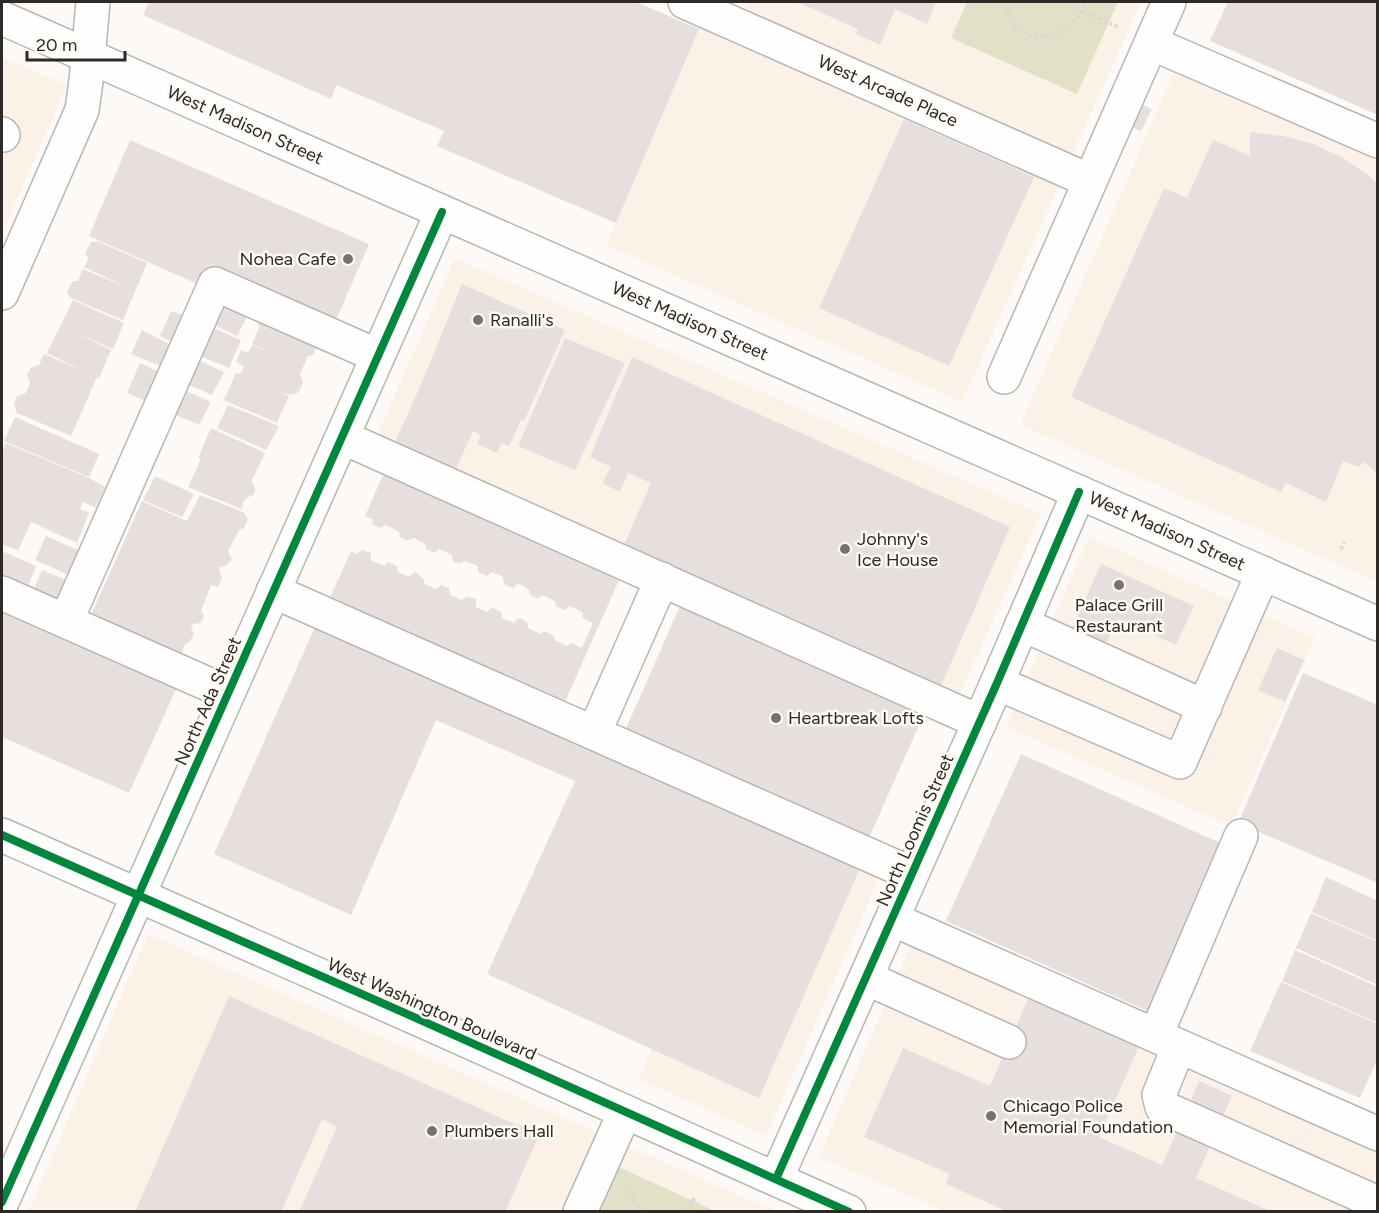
<svg xmlns="http://www.w3.org/2000/svg" width="1379" height="1213" font-family="Figtree,sans-serif">
<rect width="100%" height="100%" fill="#fcf9f6"/>
<!-- built -->
<path fill="#fcf1e6" d="M747,2H1141L962,402L606,245L707,11L737,24Z
M1181,56L1377,141V582L1020,425Z
M2,57L67,85L2,234Z
M455,258L1041,514L955,705L371,449Z
M1089,537L1315,638L1231,827L1006,727Z
M760,807L886,863L766,1136L638,1079Z
M917,930L1378,1134L1377,1173L1361,1212L944,1211L819,1157Z
M148,934L775,1211L28,1212Z"/>
<!-- green -->
<path fill="#e0e1c6" d="M967,2H1118L1077,94L951,38Z
M610,1163L715,1211L588,1212Z"/>
<!-- building -->
<path fill="#e7dfdd" d="M149,2H636L699,29L616,223L437,146L444,131L336,85L331,99L143,15Z
M797,2H936L927,24L895,9L880,45L856,34L858,29Z
M1228,2H1378V115L1210,41Z
M1143,105L1152,109L1141,131L1132,127Z
M904,119L1034,177L949,366L819,308Z
M1250,132L1283,136L1313,144L1341,157L1367,174L1378,184V475L1365,462L1358,467L1343,461L1326,502L1286,483L1281,492L1071,397L1164,188L1187,198L1213,140L1250,156Z
M130,140L369,244L334,325L202,286L89,236Z
M97,241L147,263L123,320L71,298L67,292L73,281H78L83,269L130,289L84,267L89,258L85,254L91,242H96Z
M462,284L565,330L524,421L521,420L509,446L501,443L497,453L477,444L481,435L473,431L456,469L395,442L420,387Z
M73,300L124,323L113,349L72,331L111,350L99,378L97,377L71,436L17,413L14,404L17,396L26,393L30,383L27,375L31,367L39,365L44,354L85,372L47,353Z
M223,301L249,313L237,336L213,324Z
M171,311L186,316L174,343L160,336Z
M263,315L318,343L313,355L308,356L303,367L300,375L303,382L299,392L292,395L280,392L289,396L277,423L224,400L236,373L240,374L244,366L236,362L241,350L248,353L252,345L273,354L252,344L260,326H258Z
M206,325L241,340L229,368L193,353Z
M142,330L171,345L161,366L131,354Z
M565,338L625,363L575,470L518,446Z
M632,357L1010,527L941,686L679,571L624,545L651,483L628,473L620,492L602,483L611,467L590,457Z
M198,360L224,372L212,395L187,384Z
M140,363L162,373L148,402L127,393Z
M184,390L211,402L199,425L174,414Z
M228,405L279,426L266,450L217,428Z
M15,417L99,454L89,477L4,441Z
M211,428L265,453L251,482L218,467L253,483L255,490L254,494L245,499L241,509L188,487L201,459L198,458Z
M6,443L89,478L105,487L96,508L83,502L80,509L89,513L77,543L31,522L18,551L2,544V453Z
M388,464L624,569L564,704L329,600L351,551L357,554L362,550L371,553V560L384,566L388,562L397,566L398,572L409,577L415,572L423,578L425,584L436,589L441,585L449,588L450,595L461,600L467,597L476,599V607L487,612L492,607L502,613V618L514,623L519,618L527,622L528,628L540,634L544,631L553,635L555,640L567,646L571,643L582,648L593,623L583,618L582,612L570,606L564,610L556,606L555,601L543,595L538,599L530,595L529,590L518,583L513,588L504,584L503,577L492,572L487,576L478,572V566L465,561L459,564L453,561L452,555L439,549L434,553L426,549L425,544L414,538L407,541L400,537L399,532L394,529L386,525L381,528L372,524L373,520L365,516Z
M155,476L194,494L182,517L143,500Z
M200,495L243,512L248,519L244,528L239,530L228,551L232,559L226,566L220,567L219,570L222,577L218,587L211,585L201,611L204,615L201,623L193,624L191,629L194,634L189,643L185,644L181,656L91,615L142,501L187,521Z
M46,536L80,551L69,575L35,560Z
M2,551L36,566L26,591L2,580Z
M1101,564L1194,606L1176,645L1118,619L1105,646L1071,631Z
M42,570L69,581L57,605L32,593Z
M684,597L928,705L869,838L625,731Z
M2,605L178,685L129,793L2,737Z
M315,627L861,866L759,1098L487,974L575,781L436,720L351,915L214,854Z
M1277,648L1304,660L1285,702L1258,690Z
M1303,673L1378,705V883L1238,823Z
M1021,754L1225,845L1150,1012L946,921Z
M1326,877L1378,901V941L1312,912Z
M1311,913L1378,942V985L1296,948Z
M1295,950L1378,987V1023L1282,981Z
M1281,982L1378,1024V1058L1360,1098L1250,1051Z
M229,996L539,1135L505,1212H299L337,1127L322,1119L281,1212H135Z
M1029,997L1139,1046L1099,1137L1162,1165L1199,1081L1232,1096L1196,1178L1272,1212H1009L946,1184L950,1174L864,1137L903,1048L990,1086Z"/>
<g fill="none" stroke-linecap="round" stroke-linejoin="round">
<defs>
<path id="minor" d="M685,2L1090,181
M1151,43L1378,141
M2,134L3,135
M2,293L82,110L86,81L93,2
M1004,377L1169,2
M342,437L980,722
M273,591L912,874
M2,593L228,693
M66,621L215,284L378,356
M1022,624L1205,707
M997,683L1180,762L1263,573
M594,733L662,579
M2,835L416,1018L849,1212
M892,919L1378,1134
M866,978L1009,1042
M1156,1035L1241,836
M1179,1046L1159,1095L1162,1107L1378,1203
M776,1179L997,683L1079,492
M2,1202L442,212
M580,1212L625,1112"/>
<path id="major" d="M2,18L1378,624"/>
</defs>
<!-- minor casing -->
<use href="#minor" stroke="#b9b6b2" stroke-width="36"/>
<!-- major casing -->
<use href="#major" stroke="#b9b6b2" stroke-width="36"/>
<!-- path -->
<path stroke="#d9d8d7" stroke-width="4" stroke-dasharray="3 3" stroke-linecap="butt" d="M1008,2C1008,6 1008,12 1009,16C1011,21 1016,27 1021,31C1046,48 1076,26 1086,2
M1082,11L1118,27
M1341,549L1344,542
M626,1191L632,1195L641,1212
M688,1212L695,1196"/>
<!-- minor -->
<use href="#minor" stroke="#fffefe" stroke-width="33"/>
<!-- major -->
<use href="#major" stroke="#fffefe" stroke-width="33"/>
<defs>
<path id="cycleway" d="M2,835L416,1018L849,1212
M776,1179L997,683L1079,492
M2,1202L442,212"/>
</defs>
<!-- cycleway casing -->
<use href="#cycleway" stroke="#fefaf4" stroke-width="11"/>
<!-- cycleway -->
<use href="#cycleway" stroke="#00873e" stroke-width="8"/>
</g>
<!-- markers -->
<g fill="#76726e" stroke="#fefaf4" stroke-width="2">
<circle cx="348" cy="259" r="6"/>
<circle cx="478" cy="320" r="6"/>
<circle cx="845" cy="549" r="6"/>
<circle cx="1119" cy="585" r="6"/>
<circle cx="776" cy="718" r="6"/>
<circle cx="991" cy="1116" r="6"/>
<circle cx="432" cy="1131" r="6"/>
</g>
<g text-anchor="middle" stroke-width="5" stroke-linejoin="round" paint-order="stroke">
<!-- street labels -->
<g font-size="18" fill="#2e2925" stroke="#fefaf4">
<text transform="translate(888 91) rotate(24)" y="6">West Arcade Place</text>
<text transform="translate(245 125) rotate(24)" y="6">West Madison Street</text>
<text transform="translate(690 321) rotate(24)" y="6">West Madison Street</text>
<text transform="translate(1167 531) rotate(24)" y="6">West Madison Street</text>
<text transform="translate(208 701) rotate(-66)" y="6">North Ada Street</text>
<text transform="translate(915 830) rotate(-66)" y="6">North Loomis Street</text>
<text transform="translate(432 1009) rotate(24)" y="6">West Washington Boulevard</text>
</g>
<!-- poi labels -->
<g font-size="18" fill="#2e2925" stroke="#fefaf4" text-anchor="start">
<text x="336" y="265" text-anchor="end">Nohea Cafe</text>
<text x="490" y="326">Ranalli's</text>
<text x="857" y="545">Johnny's<tspan x="857" dy="21">Ice House</tspan></text>
<text x="1119" y="611" text-anchor="middle">Palace Grill<tspan x="1119" dy="21">Restaurant</tspan></text>
<text x="788" y="724">Heartbreak Lofts</text>
<text x="1003" y="1112">Chicago Police<tspan x="1003" dy="21">Memorial Foundation</tspan></text>
<text x="444" y="1137">Plumbers Hall</text>
</g>
</g>
<!-- border -->
<rect width="1379" height="1213" fill="none" stroke="#2e2925" stroke-width="6"/>
<!-- scale -->
<path d="M27 51v9h98v-9" fill="none" stroke="#2e2925" stroke-width="3"/>
<text x="36" y="51" font-size="18" fill="#2e2925" stroke="#fefaf4" stroke-width="4.5" paint-order="stroke">20 m</text>
</svg>
